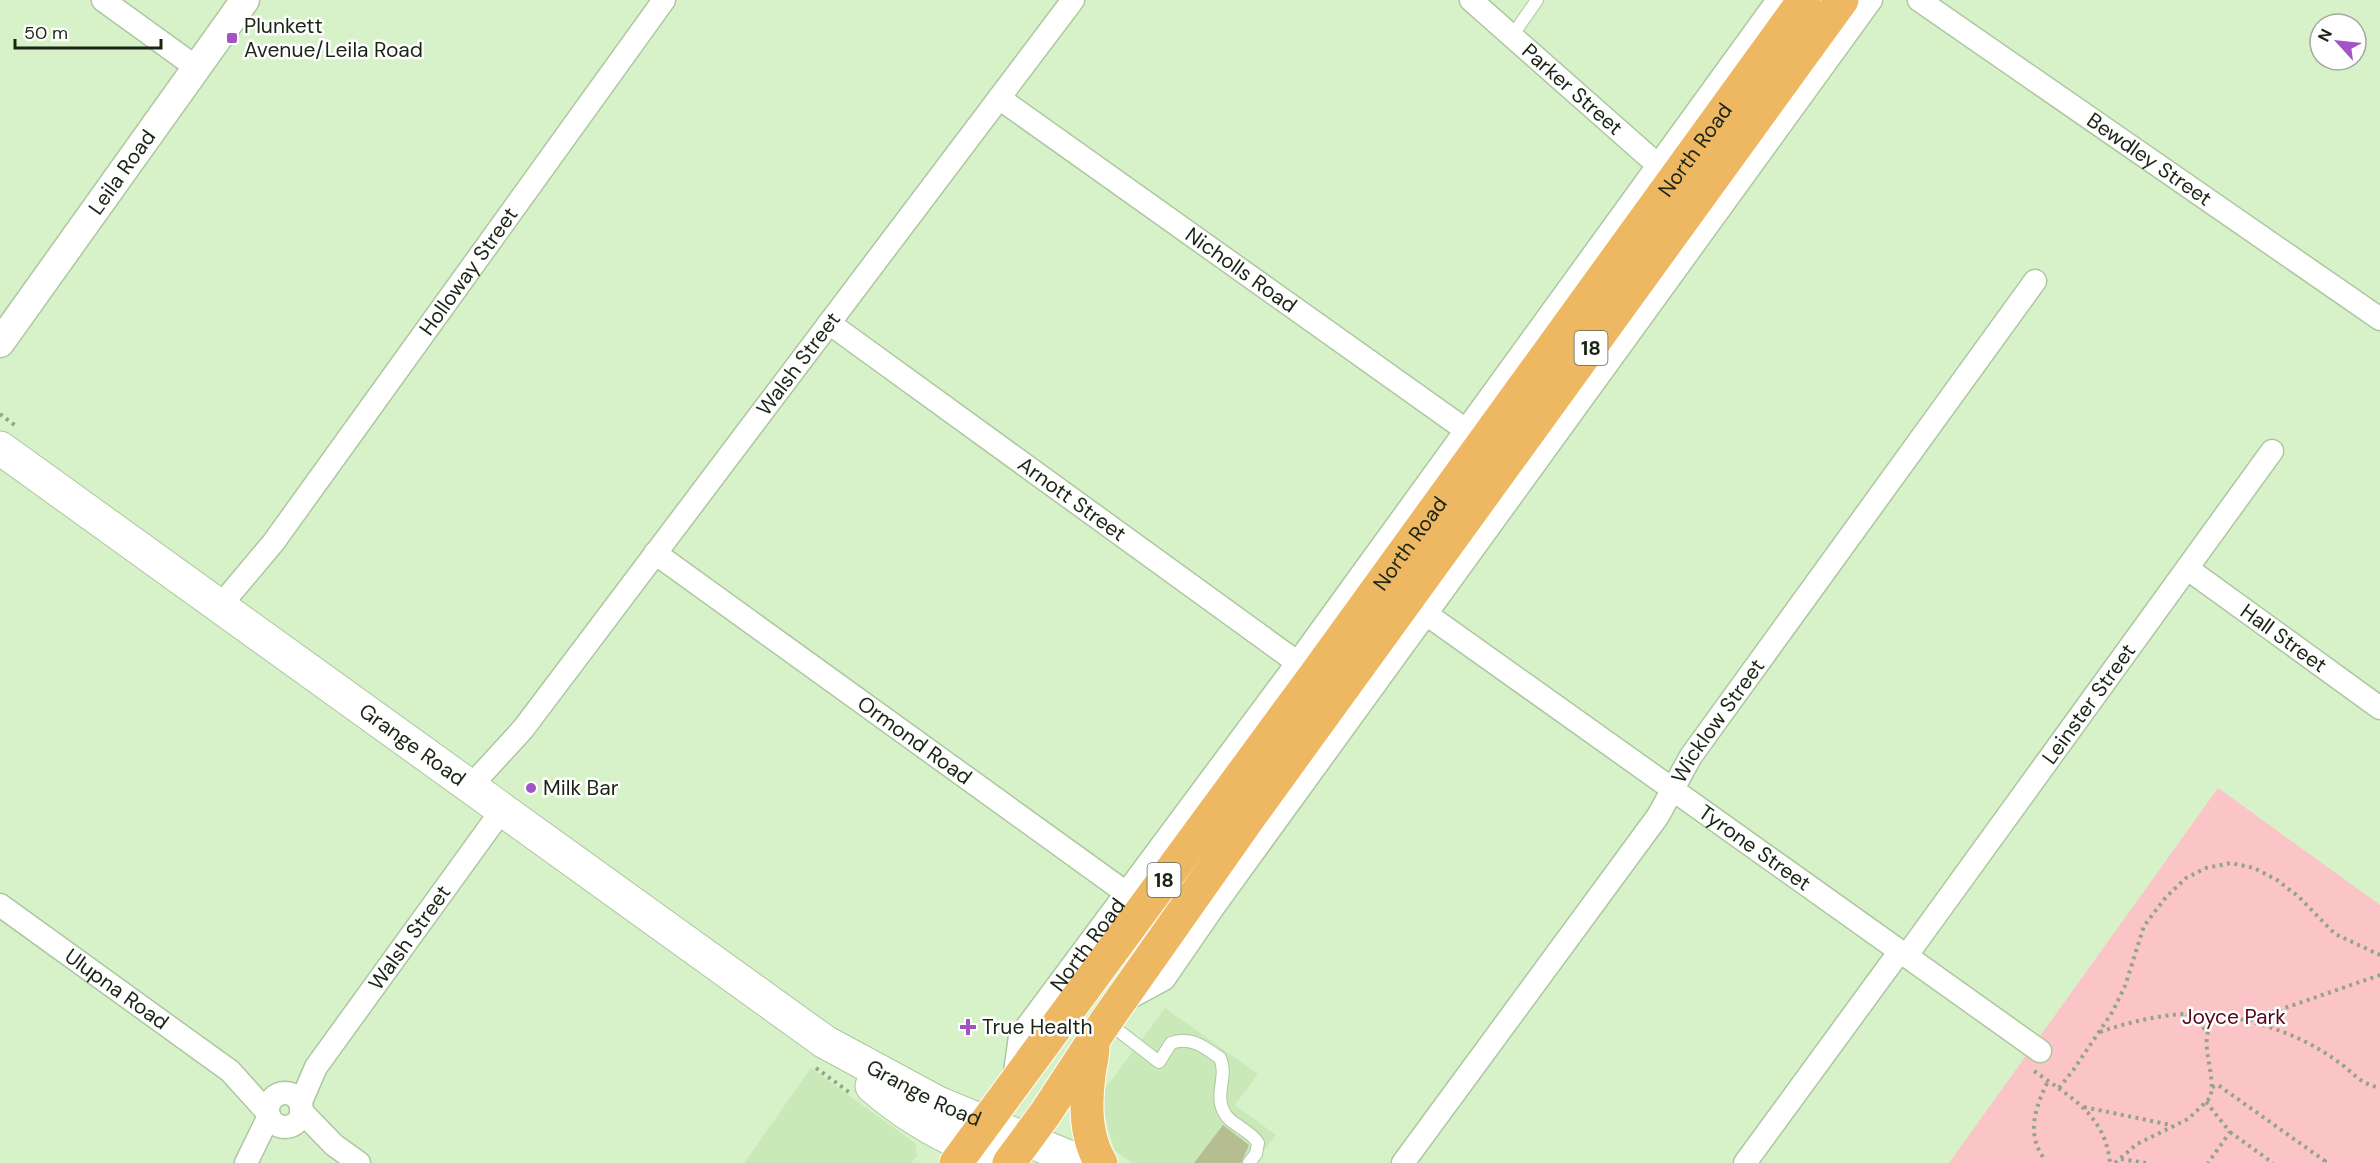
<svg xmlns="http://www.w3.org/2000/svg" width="2380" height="1163" font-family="'DM Sans',sans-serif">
<rect width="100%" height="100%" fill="#d7f2c9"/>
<!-- built -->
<path fill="#c9e9b9" d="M1165,1008L1258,1074L1235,1105L1276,1135L1255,1163H1132L1115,1151L1099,1097Z
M811,1068L915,1143L917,1156L911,1163H744Z"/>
<!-- green -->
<path fill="#fbc5c7" d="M2218,788L2380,905V1163H1949Z"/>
<!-- building -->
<path fill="#b6bd90" d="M1223,1125L1249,1145L1241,1163H1194Z"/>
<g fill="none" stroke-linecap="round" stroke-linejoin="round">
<defs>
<path id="service" d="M1512,36L1537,0
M1106,1021L1159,1062L1171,1043C1191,1036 1204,1047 1220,1058C1228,1075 1215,1094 1223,1110C1229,1125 1250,1129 1258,1143L1256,1154L1249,1163"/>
<g id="minor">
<path d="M103,0L197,68"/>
<path id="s1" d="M1471,0L1668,174"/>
<path id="s2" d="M1919,0L2380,319"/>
<path id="s3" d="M999,98L1477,438"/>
<path id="s4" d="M829,323L1309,671"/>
<path id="s5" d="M655,553L1172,926"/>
<path id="s6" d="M2188,569L2380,708"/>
<path id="s7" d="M220,606L273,543L664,0"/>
<path id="s8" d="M1415,606L2040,1051"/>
<path id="s9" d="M470,787L523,729L1073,0"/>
<path id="s10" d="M0,905L230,1071L268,1113"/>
<path id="s11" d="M1907,955L2272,451"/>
<path d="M1125,1000L1164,979L1215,905L1871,0"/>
<path id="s12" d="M1014,1080L1020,1036L1298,662L1778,0"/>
<circle cx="285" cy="1110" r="17"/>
<path id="s13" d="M300,1104L316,1067L502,810"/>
<path d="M301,1111L334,1145L359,1163"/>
<path d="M246,1163L269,1116"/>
<path id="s14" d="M1403,1163L1658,816L1691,756L2035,281"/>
<path d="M1745,1163L1900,951"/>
</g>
<g id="tertiary">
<path id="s15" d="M0,343L245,0"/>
</g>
<g id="secondary">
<path id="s16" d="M0,448L825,1042L938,1103L1083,1163"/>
<path d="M872,1086C913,1122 960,1146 1011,1163"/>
</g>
<g id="trunk">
<path d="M1093,1047C1093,1057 1090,1065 1089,1075C1085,1105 1085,1137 1101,1163"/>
<path id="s17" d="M956,1163L1315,675L1804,0"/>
<path d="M1009,1163L1045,1114L1106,1021L1251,815L1842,0"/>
</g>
</defs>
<!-- service casing -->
<use href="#service" stroke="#acc79f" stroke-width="14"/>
<!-- minor casing -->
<use href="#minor" stroke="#acc79f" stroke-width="25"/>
<!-- tertiary casing -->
<use href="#tertiary" stroke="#acc79f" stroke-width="31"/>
<!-- secondary casing -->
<use href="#secondary" stroke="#acc79f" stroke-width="35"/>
<!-- trunk casing -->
<use href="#trunk" stroke="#fff" stroke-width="35"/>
<!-- path -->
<path stroke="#92a687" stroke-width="4" stroke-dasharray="3 4.5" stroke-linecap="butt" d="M0,414L16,426
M2186,1014L2200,1021L2206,1032
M2250,1020L2380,975
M2100,1032C2137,1019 2181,1010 2219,1015
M816,1068L849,1092
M2034,1071C2070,1097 2105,1114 2110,1163
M2212,1087L2218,1085L2325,1161L2323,1163
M2059,1088L2074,1069L2113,1011L2125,986L2144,926L2166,897L2186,878L2206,868L2231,863L2254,868L2277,880L2299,897L2335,934L2380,955
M2206,1102L2230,1132L2208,1163
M2084,1107L2171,1125
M2230,1132L2273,1163
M2043,1157C2026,1132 2036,1106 2048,1081
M2121,1159L2146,1163
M2115,1163L2137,1144L2188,1119L2210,1098C2218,1070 2192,1036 2220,1015C2261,1022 2303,1036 2337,1061C2355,1073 2356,1082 2380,1088"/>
<!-- service -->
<use href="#service" stroke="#fff" stroke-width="12"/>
<!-- minor -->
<use href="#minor" stroke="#fff" stroke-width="22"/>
<!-- tertiary -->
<use href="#tertiary" stroke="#fff" stroke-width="28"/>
<!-- secondary -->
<use href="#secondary" stroke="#fff" stroke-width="33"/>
<!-- trunk -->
<use href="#trunk" stroke="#eeb863" stroke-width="33"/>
</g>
<!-- markers -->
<g fill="#a353c3" stroke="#fff" stroke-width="2">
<rect x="226" y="32" width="12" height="12" rx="3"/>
<circle cx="531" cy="788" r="6"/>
<path d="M965 1018h6v6h6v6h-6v6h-6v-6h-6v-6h6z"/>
</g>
<g text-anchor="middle" stroke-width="5" stroke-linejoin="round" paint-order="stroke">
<!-- shield labels -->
<g fill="#fff" stroke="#5f665c" stroke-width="1.5">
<rect x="1574.5" y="331" width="33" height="34" rx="4.5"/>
<rect x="1147.5" y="863" width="33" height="34" rx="4.5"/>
</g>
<g font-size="20" font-weight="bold" fill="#1b2516">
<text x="1591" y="355">18</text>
<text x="1164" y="887">18</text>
</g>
<!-- poi labels -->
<g font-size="21" fill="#1b2516" stroke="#fff" text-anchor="start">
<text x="244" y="33">Plunkett<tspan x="244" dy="24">Avenue/Leila Road</tspan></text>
<text x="543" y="795">Milk Bar</text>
<text x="982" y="1034">True Health</text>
</g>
<!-- street labels -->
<g font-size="21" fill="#1b2516" stroke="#fff">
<text dy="7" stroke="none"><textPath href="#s1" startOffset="135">Parker Street</textPath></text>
<text dy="7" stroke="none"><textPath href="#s17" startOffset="1254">North Road</textPath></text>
<text dy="7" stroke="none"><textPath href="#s2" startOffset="280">Bewdley Street</textPath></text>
<text dy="7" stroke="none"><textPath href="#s15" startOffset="210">Leila Road</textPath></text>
<text dy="7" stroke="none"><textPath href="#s3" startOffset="297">Nicholls Road</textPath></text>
<text dy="7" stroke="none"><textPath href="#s7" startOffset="417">Holloway Street</textPath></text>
<text dy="7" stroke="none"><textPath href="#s9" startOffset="536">Walsh Street</textPath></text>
<text dy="7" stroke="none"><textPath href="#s4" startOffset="300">Arnott Street</textPath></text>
<text dy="7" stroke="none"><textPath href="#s17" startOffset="768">North Road</textPath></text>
<text dy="7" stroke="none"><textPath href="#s6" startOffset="118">Hall Street</textPath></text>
<text dy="7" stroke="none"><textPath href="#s11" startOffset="310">Leinster Street</textPath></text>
<text dy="7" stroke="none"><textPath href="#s14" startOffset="543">Wicklow Street</textPath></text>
<text dy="7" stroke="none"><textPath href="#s5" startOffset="320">Ormond Road</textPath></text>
<text dy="7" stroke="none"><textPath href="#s16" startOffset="508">Grange Road</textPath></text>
<text dy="7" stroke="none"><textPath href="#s8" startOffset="417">Tyrone Street</textPath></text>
<text dy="7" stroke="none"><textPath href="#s13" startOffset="200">Walsh Street</textPath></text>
<text dy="7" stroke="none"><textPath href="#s12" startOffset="158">North Road</textPath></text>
<text dy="7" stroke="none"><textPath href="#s10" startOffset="144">Ulupna Road</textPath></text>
<text dy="7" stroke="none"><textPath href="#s16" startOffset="1128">Grange Road</textPath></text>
</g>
<!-- park labels -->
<g font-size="21" fill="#550519" stroke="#fff">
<text x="2234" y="1024">Joyce Park</text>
</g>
</g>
<!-- north arrow -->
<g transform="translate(2338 42) rotate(297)"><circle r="28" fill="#ffffff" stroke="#a4a8a2" stroke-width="1.5"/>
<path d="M0-4.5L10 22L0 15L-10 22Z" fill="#a353c3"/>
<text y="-9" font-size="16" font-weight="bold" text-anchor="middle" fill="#1b2516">N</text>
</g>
<!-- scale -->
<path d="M15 39v9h146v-9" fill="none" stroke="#1b2516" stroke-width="3"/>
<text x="24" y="39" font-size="18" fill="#1b2516" stroke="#ffffff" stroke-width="4.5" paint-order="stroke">50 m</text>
</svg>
